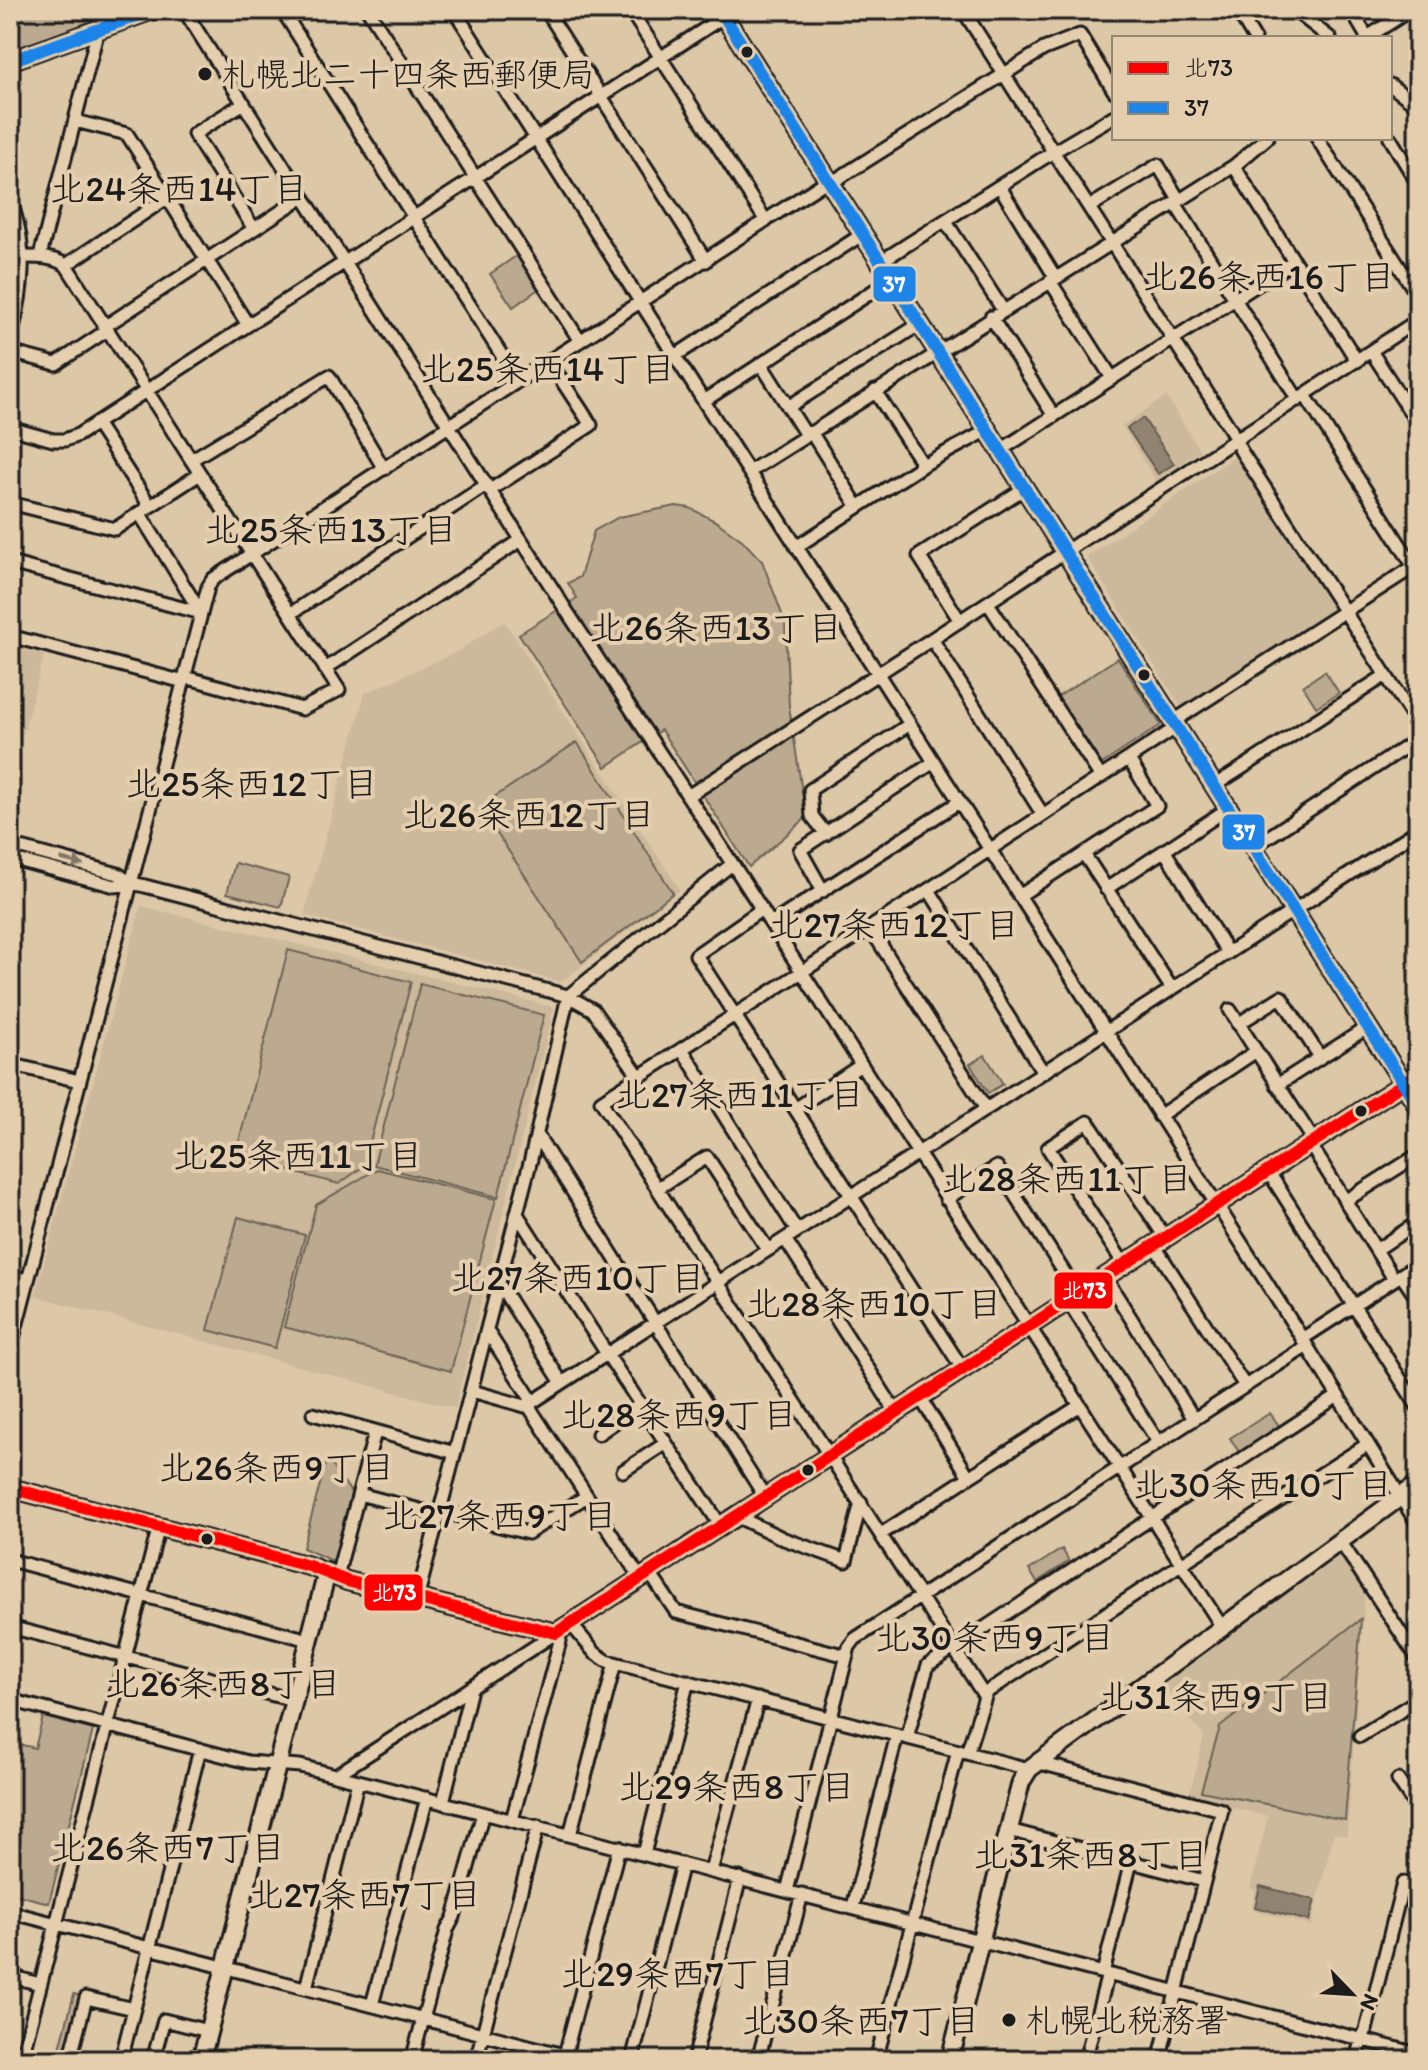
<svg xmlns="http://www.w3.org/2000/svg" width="1428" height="2070" font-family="Itim,'Klee One',sans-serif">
<rect width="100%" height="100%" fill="#dcc7a7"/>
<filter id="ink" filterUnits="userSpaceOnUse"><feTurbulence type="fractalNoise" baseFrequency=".0125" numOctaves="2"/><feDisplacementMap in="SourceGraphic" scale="16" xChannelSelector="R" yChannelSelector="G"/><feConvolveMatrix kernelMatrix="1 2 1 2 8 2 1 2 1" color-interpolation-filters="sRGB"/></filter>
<g filter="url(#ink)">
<!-- built -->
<path fill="#ccb89b" d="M1166,396L1200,451L1156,481L1122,426Z
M1237,455L1334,608L1181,707L1087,557Z
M504,621L680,890L561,982L304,915L365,693L455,653Z
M10,646L44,655L10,784Z
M141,906L554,1007L455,1408L35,1296Z
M1341,1555L1345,1557L1365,1587L1347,1836L1334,1833L1311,1926L1251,1909L1256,1890L1250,1888L1268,1816L1189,1797L1204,1737L1163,1685Z"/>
<!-- green -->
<path fill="#bcaa90" stroke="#6c6356" stroke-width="2" d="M22,10H121L10,53V15Z
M519,254L540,288L513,307L490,274Z
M676,506L690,508L717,522L742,540L762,561L785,622L789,706L806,818L749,867L661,730L606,767L519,634L577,598L568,583L580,577L594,531L619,517Z
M1118,658L1161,725L1102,764L1056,698Z
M1325,671L1339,693L1316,707L1303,686Z
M577,742L673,893L582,962L496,832L493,798Z
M235,863L289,877L281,907L227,893Z
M288,950L411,982L364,1166L339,1184L235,1157Z
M420,984L544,1015L498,1197L374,1165Z
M985,1055L1003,1084L988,1093L970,1064Z
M377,1169L496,1199L451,1371L284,1327L316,1205Z
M238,1217L305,1235L275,1348L208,1330Z
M1270,1413L1280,1427L1239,1452L1230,1438Z
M327,1458L355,1498L337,1563L303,1548Z
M1062,1549L1069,1561L1037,1582L1029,1570Z
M1361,1619L1345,1820L1201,1791L1220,1727Z
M43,1717L93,1730L49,1903L10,1893V1742L35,1748Z
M74,1994L84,1997L68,2060H57Z"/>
<!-- water -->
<path fill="#908371" stroke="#625a4f" stroke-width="2" d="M1143,418L1174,464L1158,474L1127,428Z
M1260,1886L1315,1900L1309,1921L1255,1907Z"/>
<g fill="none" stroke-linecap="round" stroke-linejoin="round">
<defs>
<path id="street" d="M184,10L566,610L741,877L1222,1627
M282,10L518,381
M368,10L580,341
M454,10L1307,1346L1418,1525
M546,10L706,261
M630,10L766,221
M963,10L1231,430L1241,451L1418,725
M1237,10L1254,38
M1294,10L1330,38
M1351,10L1367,37
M1366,38L1410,10
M1390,85L1418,106
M244,103L194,134L254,229
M75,121L127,134L248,325
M1317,138L1418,296
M1390,138L1418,184
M1234,166L1357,361
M831,183L1044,49L1080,35L1114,91
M1000,187L1055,277
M1175,203L1298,400
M1089,207L1158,165L1179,200
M946,222L1003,310
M40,256L98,30
M20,257C36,257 51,256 66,265L339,690L302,709L185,677
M880,262L1053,152L1114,116
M66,265L167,198
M1050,281L1112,378
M991,317L1054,416
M104,327L303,197
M1371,351L1418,424
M10,352L56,364L106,331
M675,356L863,234
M761,364L806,435
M875,391L923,465
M1305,395L1416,570
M704,401L892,279
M788,407L920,324
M96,423L150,506
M10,428L53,440H65L78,435L734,10
M811,432L858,507
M1001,450L1294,261
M191,460L329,376L384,469
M749,472L1234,166L1267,138
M490,490L591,425L549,361
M10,503L115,529L200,474
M140,514L201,613
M796,547L923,465L988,430
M10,563L201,613
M988,603L1101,777
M290,614L486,485
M960,621L919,556L1025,488
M10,636L184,682
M932,639L1043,815
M325,669L521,540
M1174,721L1418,564
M1214,786L1386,675
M688,796L932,639L1418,320
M826,834L812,816L810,790L910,724
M10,845L118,874L131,883L145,886L568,996L732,864
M1253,847L1418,739
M1164,850L1228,953
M1084,854L1172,989
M10,858L115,886L131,883
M1106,889L1229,808
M929,890L1043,1072
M823,891L800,850L934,762
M1019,896L1157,806L1129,759
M762,909L696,955L962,1368
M771,924L959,802
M870,928L986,1109
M1230,1010L1314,1141
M1238,1024L1281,997L1320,1057
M682,1049L797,1231
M10,1064L79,1081
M1277,1085L1368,1027
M795,1109L861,1065
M1159,1116L1255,1052
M537,1135L765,1497
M1310,1144L1394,1279
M1268,1171L1418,1407
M658,1188L707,1157L768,1250
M946,1199L997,1167L1078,1294
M1345,1201L1418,1155
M517,1214L607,1354L721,1526
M785,1239L896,1412
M1154,1245L1245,1386
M1376,1250L1418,1222
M1124,1264L1048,1148L1088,1122L1165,1237
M1401,1275L1418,1300
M10,1276L28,1280
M1105,1277L1194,1419
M499,1284L562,1383
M1068,1301L1158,1442
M487,1331L533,1402
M1302,1339L1418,1264
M10,1350L208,587L213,579L828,180
M472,1391L525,1406L528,1405L1418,830
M920,1397L969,1477
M528,1405L640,1578
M313,1414L455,1453
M598,1434L641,1404
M623,1471L666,1443
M359,1494L439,1515
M440,1511L528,1533L587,1496
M736,1516L784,1539L846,1561L861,1502
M881,1534L1079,1406
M1340,1541L1418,1659
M10,1560L309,1640
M649,1572L676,1612L847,1656
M337,1576L375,1432
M417,1599L531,1159L568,996L593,1010L639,1076
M570,1623L595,1653L607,1661L1029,1769
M10,1627L293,1700
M984,1694L1181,1564L1368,1444
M10,1700L248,1762L300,1766L1418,2054
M10,1719L14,1701
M1360,1736L1418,1700
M907,1737L928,1665L1338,1396
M967,1753L985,1697L601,1101L870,928L1177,727
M1036,1762L1222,1810L1159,2060
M336,1775L556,1633L560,1641L512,1820
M1398,1780L1418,1810
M443,1802L471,1689
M1009,1830L1204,1881
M570,1835L615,1663
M644,1854L688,1681
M711,1871L758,1699
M787,1891L849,1647L855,1639L1307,1346
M853,1907L897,1735
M10,1912L583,2060
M1103,1973L1131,1862
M10,1976L40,1984
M306,1988L358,1781
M372,2005L427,1798
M564,2059L619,1847
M21,2060L159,1526
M70,2060L86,1998L134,2009
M121,2060L200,1749
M153,2060L164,2020L208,2031
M412,2060L447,1930L454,1917L483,1813
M476,2060L538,1826
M632,2060L682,1864
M694,2060L740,1878
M758,2060L802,1894
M876,2060L958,1751
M1085,2060L1108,1974
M1356,2060L1361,2040L1366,2030L1403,1883L1418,1886"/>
<path id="secondary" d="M720,10L1418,1106
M10,61L153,10
M10,1488L309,1566L347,1581L556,1633L1418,1074
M201,2060L327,1572
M950,2060L1021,1782L1029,1769L1418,1484"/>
<path id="primary" d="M10,210C23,250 20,286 10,326"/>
</defs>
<!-- street casing -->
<use href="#street" stroke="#1c1c1c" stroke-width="17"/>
<!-- secondary casing -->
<use href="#secondary" stroke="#1c1c1c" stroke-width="22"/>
<!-- primary casing -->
<use href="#primary" stroke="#1c1c1c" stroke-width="24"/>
<!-- street -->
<use href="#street" stroke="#e4cead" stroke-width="11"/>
<!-- secondary -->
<use href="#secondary" stroke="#e4cead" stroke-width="16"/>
<!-- primary -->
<use href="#primary" stroke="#e4cead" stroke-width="18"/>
<defs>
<path id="bus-1" d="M10,1488L309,1566L347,1581L556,1633L1418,1074"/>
<path id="bus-2" d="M720,10L1418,1106
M10,61L153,10"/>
</defs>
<!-- bus-1 casing -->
<use href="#bus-1" stroke="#e4cead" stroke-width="18"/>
<!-- bus-2 casing -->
<use href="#bus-2" stroke="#e4cead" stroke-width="18"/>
<!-- bus-1 -->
<use href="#bus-1" stroke="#f00" stroke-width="12"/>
<!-- bus-2 -->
<use href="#bus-2" stroke="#1e84e8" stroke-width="12"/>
</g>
<!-- one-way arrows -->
<defs><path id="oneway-solid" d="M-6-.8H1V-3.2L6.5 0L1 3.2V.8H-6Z" transform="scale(2)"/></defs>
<use fill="#807564" href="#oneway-solid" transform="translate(72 862) rotate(15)"/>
</g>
<!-- markers -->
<g fill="#1c1c1c" stroke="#e4cead" stroke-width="3">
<circle cx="747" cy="52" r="7"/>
<circle cx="205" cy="74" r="8"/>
<circle cx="1144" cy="675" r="7"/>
<circle cx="1361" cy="1111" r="7"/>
<circle cx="808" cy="1470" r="7"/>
<circle cx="207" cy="1539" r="7"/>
<circle cx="1009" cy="2020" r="8"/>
</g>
<g text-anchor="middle" stroke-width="8" stroke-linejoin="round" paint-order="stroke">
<!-- poi labels -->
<g font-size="34" fill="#1c1c1c" stroke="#e4cead" text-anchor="start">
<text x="221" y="86">札幌北二十四条西郵便局</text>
<text x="1025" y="2032">札幌北税務署</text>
</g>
<!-- neighbourhood labels -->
<g font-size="36" fill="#1c1c1c" stroke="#e4cead">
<text x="179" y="201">北24条西14丁目</text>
<text x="1269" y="289">北26条西16丁目</text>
<text x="548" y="381">北25条西14丁目</text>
<text x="331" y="542">北25条西13丁目</text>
<text x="716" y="640">北26条西13丁目</text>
<text x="252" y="796">北25条西12丁目</text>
<text x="529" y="827">北26条西12丁目</text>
<text x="894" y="937">北27条西12丁目</text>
<text x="740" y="1107">北27条西11丁目</text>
<text x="298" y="1168">北25条西11丁目</text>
<text x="1067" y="1191">北28条西11丁目</text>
<text x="578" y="1290">北27条西10丁目</text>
<text x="874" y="1316">北28条西10丁目</text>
<text x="679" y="1427">北28条西9丁目</text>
<text x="277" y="1480">北26条西9丁目</text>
<text x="1263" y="1497">北30条西10丁目</text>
<text x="500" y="1528">北27条西9丁目</text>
<text x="995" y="1650">北30条西9丁目</text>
<text x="223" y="1696">北26条西8丁目</text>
<text x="1216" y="1709">北31条西9丁目</text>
<text x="737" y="1799">北29条西8丁目</text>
<text x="168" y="1860">北26条西7丁目</text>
<text x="1091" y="1867">北31条西8丁目</text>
<text x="365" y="1907">北27条西7丁目</text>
<text x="678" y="1986">北29条西7丁目</text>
<text x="861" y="2033">北30条西7丁目</text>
</g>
</g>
<g stroke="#e4cead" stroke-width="3">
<rect x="872" y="265" width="45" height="38" rx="8" fill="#1e84e8"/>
<rect x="1221" y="813" width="45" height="38" rx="8" fill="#1e84e8"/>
<rect x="1053" y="1271" width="61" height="39" rx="8" fill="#f00"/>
<rect x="363" y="1573" width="61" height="39" rx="8" fill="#f00"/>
</g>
<g font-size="22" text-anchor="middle" font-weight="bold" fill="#fff">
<text x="894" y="292">37</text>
<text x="1244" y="840">37</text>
<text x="1084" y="1298">北73</text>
<text x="394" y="1600">北73</text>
</g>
<!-- margin -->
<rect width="1428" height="2070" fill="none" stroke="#e4cead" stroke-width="40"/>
<rect x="20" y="20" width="1388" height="2030" fill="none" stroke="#1c1c1c" stroke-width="3" filter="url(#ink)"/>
<!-- legend -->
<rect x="1112" y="36" width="280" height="104" fill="#e4cead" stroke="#948773" stroke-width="2"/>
<rect x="1128" y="62" width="40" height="12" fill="#ff0000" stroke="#948773" stroke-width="2"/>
<text x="1184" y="76" font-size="24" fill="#1c1c1c">北73</text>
<rect x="1128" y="102" width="40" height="12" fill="#1e84e8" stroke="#948773" stroke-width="2"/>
<text x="1184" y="116" font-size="24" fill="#1c1c1c">37</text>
<!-- north arrow -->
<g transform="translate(1352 1994) rotate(115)" stroke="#e4cead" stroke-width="6" paint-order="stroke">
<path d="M0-6L14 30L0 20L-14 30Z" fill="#1c1c1c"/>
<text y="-12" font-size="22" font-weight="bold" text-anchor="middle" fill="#1c1c1c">N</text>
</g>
</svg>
